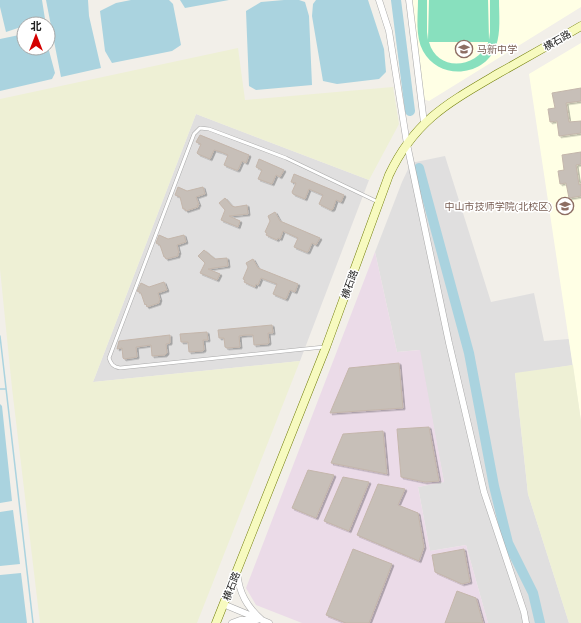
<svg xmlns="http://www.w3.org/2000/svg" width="581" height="623" font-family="Quicksand,'Noto Sans SC',sans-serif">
<defs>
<filter id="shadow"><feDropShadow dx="2" dy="1.5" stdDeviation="0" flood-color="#0004"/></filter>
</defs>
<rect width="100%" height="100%" fill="#f2efe9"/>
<!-- residential -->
<path fill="#e0dfdf" d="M196,114L369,180L300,361L93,382Z
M445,156L491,302L534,293L544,341L569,339L573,365L515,374L528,494L569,623H488L466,545L430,551L418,487L444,482L419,350L397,352L375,252L402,182L411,163Z"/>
<!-- industrial -->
<path fill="#ebdbe8" d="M375,252L397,352L420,350L444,482L418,487L430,551L466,545L488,623H302L256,605L246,588Z"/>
<!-- education -->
<path fill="#ffffe5" d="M409,0H581V7L429,101L423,99Z
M581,43V421L529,74Z"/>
<!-- farmland -->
<path fill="#eef0d5" d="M238,48L245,100L393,87L399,124L369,180L196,114L93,382L300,361L197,623H40L12,388L0,269V99Z
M573,365L581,421V623H569L528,494L515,373Z"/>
<!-- pitch -->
<path fill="#88e0be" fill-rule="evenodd" d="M418,0H427V32L428,40L429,0H488L489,40L490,32V0H499C499,15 501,32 496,46C485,77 439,81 423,51C415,36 418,16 418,0ZM429,42H488V43C476,69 437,72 429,42Z"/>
<!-- water -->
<path fill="#aad3df" d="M0,0H42L45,19L30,24H24V26L6,32L0,7Z
M46,0H88L89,16L101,68L61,77Z
M131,0H169L173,4L181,45L172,51L112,63L105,51L100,11L116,3Z
M180,0H229L185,8Z
M284,0H299L305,2L309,16L312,85L256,90L249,86L246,11L261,2Z
M316,0H368L384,49L386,72L379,79L337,84L323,81L312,16L313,4Z
M24,34V48L48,47L55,73L52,79L0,91V39Z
M0,404L2,406L12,501L0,503Z
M13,510L20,564L0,566V512Z
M21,573L27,623H0V575Z"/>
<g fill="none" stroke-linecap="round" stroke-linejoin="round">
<!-- stream -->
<path stroke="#aad3df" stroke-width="1.5" d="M0,336L33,623
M0,389H6"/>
<!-- river -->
<path stroke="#aad3df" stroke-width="10" d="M396,0L410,111
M419,168L469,353L494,486L508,543L533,593L540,623"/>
</g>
<!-- building -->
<path fill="#c7bfb8" stroke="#c4b6ab" filter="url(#shadow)" d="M581,88V101L566,103L569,122L581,121V133L559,136L557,121L550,122L548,109L555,108L552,93Z
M200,135L249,155L246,163L242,161L238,170H236L224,165L228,155L221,152L214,150L210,159L198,154L197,153L201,144L196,142Z
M581,152V164L576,165L579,185L581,184V196L569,198L566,183L560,184L558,171L564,170L562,155Z
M259,159L284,170L280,177L276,175L272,184L258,179L262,170L256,167Z
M294,174L344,195L341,202L336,200L333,209L331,210L319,204L323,195L309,189L305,199L293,194L292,192L296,183L291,182Z
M178,187L187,191L203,187L205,194L196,197L199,205H197L198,207L186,211L185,209H183L180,197L175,195Z
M225,198L232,206L235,207L247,205L248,214L229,216L240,221L238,227L221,220L225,210L219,203Z
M275,212L280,221L320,238L316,245L312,243L308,252H306L294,247L298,238L283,231L280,239L278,238L277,240L266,235L267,233L265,232L270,221L268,216Z
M159,235L168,239L184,235L186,242L177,245L179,253H178V256L166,259L165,257H164L160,245L156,243Z
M204,250L215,259L227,258L228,266L208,269L220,274L217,280L200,273L205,263L198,256Z
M253,259L258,268L298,284L295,292L290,290L286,299H285L273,294L277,284L261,278L258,285L256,284L255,287L244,282L245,280L243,279L248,267L246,263Z
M164,282L167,290L158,293L160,300L159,301V303L147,307L146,304L145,305L141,293L137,291L141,283L149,287Z
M272,325L273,333H268L269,343L267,344L254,345L253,335H246L239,336L240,347L227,348L225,347L224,338H219L218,330Z
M207,332L208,340H203L204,350L202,351L189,352L188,342H181L180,334Z
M170,335V343L166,344L167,353L165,355L152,356L151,345L136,347L137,357L124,359L123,358L122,348L117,349L119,341Z
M399,363L403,408L330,413L349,368Z
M429,427L439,481L425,482L401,477L397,429Z
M383,431L387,474L331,463L343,434Z
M308,470L334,475L316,518L292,508Z
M343,477L369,482L349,531L324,521Z
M378,484L405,489L398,505L418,513L424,547L419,561L357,535Z
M353,549L392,564L369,623H346L326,615Z
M464,549L470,582L462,584L435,572L432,555Z
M457,591L476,598L483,623H445Z"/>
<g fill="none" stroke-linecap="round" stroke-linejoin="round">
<defs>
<path id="service" d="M324,347L120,368C113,367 111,364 109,358L194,134L200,128L209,129L286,158L378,202"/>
<path id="minor" d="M379,0L389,31L407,144L449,343L484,492L524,612L526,623
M409,0L424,123
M237,572C239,593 247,607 262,620
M223,604L269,623
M232,623L240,620H257"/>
<path id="secondary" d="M216,623L326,347L389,175C415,120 448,103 499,73C526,58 554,42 581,26"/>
</defs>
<!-- service casing -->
<use href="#service" stroke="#a9a9a9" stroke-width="4"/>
<!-- minor casing -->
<use href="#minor" stroke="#a9a9a9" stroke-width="7"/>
<!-- secondary casing -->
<use href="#secondary" stroke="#707d05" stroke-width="9"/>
<!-- service -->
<use href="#service" stroke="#fff" stroke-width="3"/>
<!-- minor -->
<use href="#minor" stroke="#fff" stroke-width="6"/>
<!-- secondary -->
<use href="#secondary" stroke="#f7fabf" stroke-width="8"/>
</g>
<!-- icons -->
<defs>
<symbol id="school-ring" viewBox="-11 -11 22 22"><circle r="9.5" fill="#fff" stroke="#8d6e63" stroke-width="1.5"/><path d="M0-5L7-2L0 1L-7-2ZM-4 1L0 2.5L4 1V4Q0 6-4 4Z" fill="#8d6e63"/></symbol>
<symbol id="university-ring" viewBox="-11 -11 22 22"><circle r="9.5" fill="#fff" stroke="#8d6e63" stroke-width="1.5"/><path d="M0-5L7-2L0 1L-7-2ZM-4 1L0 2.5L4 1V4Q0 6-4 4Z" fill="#8d6e63"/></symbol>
</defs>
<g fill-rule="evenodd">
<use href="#school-ring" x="454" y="39" width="20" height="20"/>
<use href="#university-ring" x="555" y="196" width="20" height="20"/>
</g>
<g text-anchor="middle" stroke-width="3" stroke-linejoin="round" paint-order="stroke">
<!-- street labels -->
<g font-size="10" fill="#222" stroke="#fff">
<text transform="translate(557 40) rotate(-30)" y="4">横石路</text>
<text transform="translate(349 284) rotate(-70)" y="4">横石路</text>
<text transform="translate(231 586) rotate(-69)" y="4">横石路</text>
</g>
<!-- education labels -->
<g font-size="10" fill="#785e54" stroke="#fff" text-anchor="start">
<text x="477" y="53">马新中学</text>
<text x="552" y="210" text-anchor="end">中山市技师学院(北校区)</text>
</g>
</g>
<!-- north arrow -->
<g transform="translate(36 36)"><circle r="19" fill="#ffffff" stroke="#a7a7a7"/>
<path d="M0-3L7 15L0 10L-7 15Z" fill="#d40000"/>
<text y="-6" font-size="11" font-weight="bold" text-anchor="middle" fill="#222222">北</text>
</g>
</svg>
